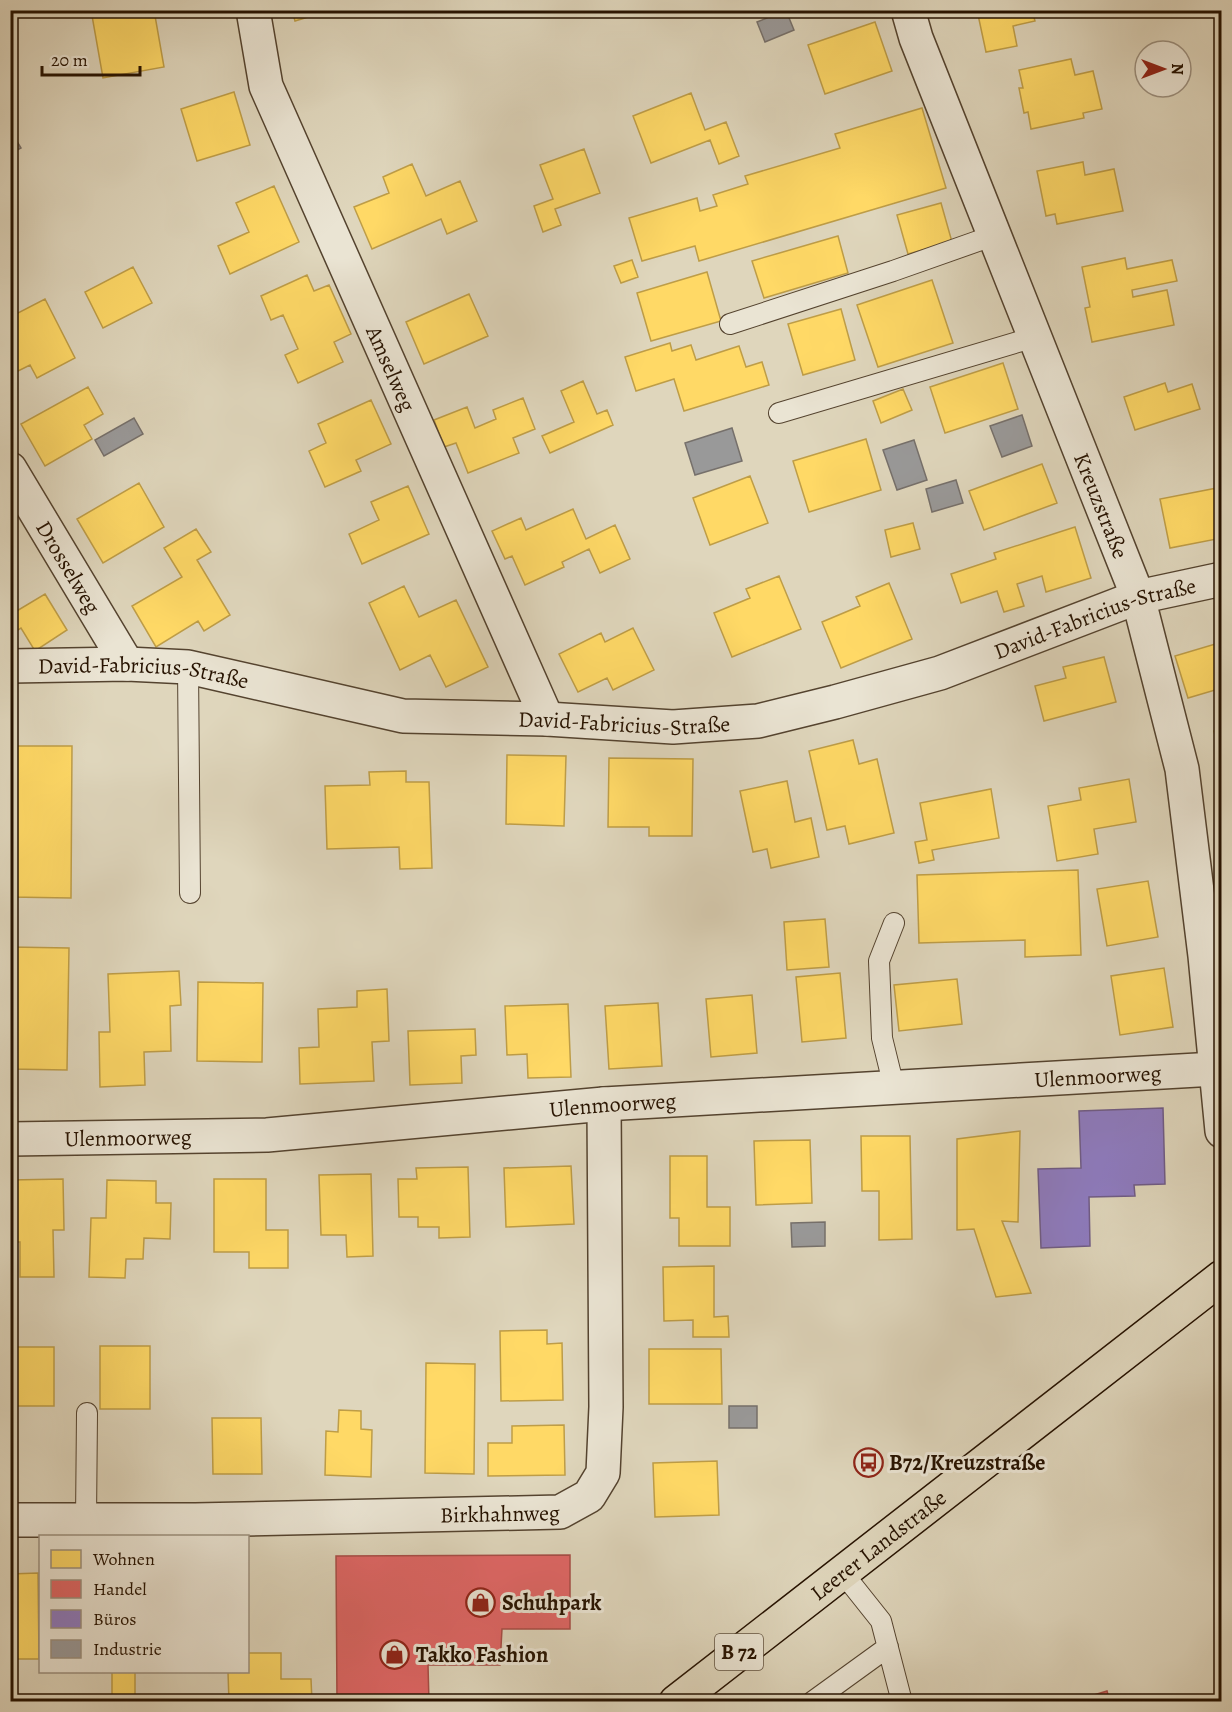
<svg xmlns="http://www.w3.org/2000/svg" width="1232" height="1712" font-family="Alegreya,serif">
<rect width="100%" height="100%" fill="#dfd6bc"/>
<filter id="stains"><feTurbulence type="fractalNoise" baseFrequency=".00333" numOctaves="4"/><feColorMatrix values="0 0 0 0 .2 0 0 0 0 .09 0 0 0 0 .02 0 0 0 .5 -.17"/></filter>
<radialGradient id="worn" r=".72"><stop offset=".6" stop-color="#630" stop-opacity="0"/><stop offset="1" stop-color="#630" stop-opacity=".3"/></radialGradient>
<!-- homes -->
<path fill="#ffd966" stroke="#be9d47" stroke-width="1.5" d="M91,10H154L164,67L103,78Z
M292,10H331L295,21Z
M977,10H1032L1035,21L1013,26L1017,46L986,52Z
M875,22L892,71L825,94L808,45Z
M1071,59L1075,75L1093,71L1102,109L1083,113L1084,118L1031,129L1028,112L1024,113L1019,88H1023L1019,70Z
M234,92L250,145L197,161L181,109Z
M691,93L705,130L726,122L739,156L719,164L710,140L651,163L633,116Z
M922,108L946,188L699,261L695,246L642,261L629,218L697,198L700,211L717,206L713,195L748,184L745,176L840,148L835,134Z
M584,149L600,193L555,209L561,225L543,232L534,206L553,199L540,165Z
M1083,162L1085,175L1114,169L1123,211L1057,224L1055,214L1046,216L1037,171Z
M412,164L426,196L460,181L477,221L447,234L441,219L372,249L354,207L389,193L383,177Z
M274,186L299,242L230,274L218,246L249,232L236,203Z
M941,203L952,242L908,254L897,215Z
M838,236L848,273L764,298L752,261Z
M1125,258L1127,269L1172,260L1177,281L1132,290L1133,297L1167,290L1174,325L1092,342L1085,308L1090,307L1082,267Z
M632,260L638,277L621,283L614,266Z
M133,267L152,303L103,328L85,292Z
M707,272L721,321L651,341L637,293Z
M307,275L314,291L329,285L351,334L334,342L343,362L298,383L285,355L298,349L283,315L271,320L261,296Z
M932,280L953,343L878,367L857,305Z
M469,294L488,336L424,364L406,322Z
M45,299L75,358L37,378L30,365L10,375V325L15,323L12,316Z
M841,309L855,360L803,375L788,324Z
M670,343L672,351L691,345L696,360L739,346L746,367L762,362L769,385L684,411L674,379L636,391L625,357Z
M1003,363L1018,409L945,433L930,387Z
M583,381L597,414L607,410L613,425L550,453L542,436L574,422L561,391Z
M1165,383L1168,392L1192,384L1200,409L1135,430L1124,397Z
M88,387L103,414L84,425L92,439L45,466L21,424Z
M903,389L912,410L881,423L873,401Z
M523,398L535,429L513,438L519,453L468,473L456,443L444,447L434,420L467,407L475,428L496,419L493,410Z
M371,400L391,444L356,460L361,471L325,487L309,451L326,443L318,424Z
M866,439L881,490L809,512L793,461Z
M1042,464L1057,503L984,530L969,491Z
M750,476L768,523L710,545L693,498Z
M139,483L164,527L103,563L77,519Z
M408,486L429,534L362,564L349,534L379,520L371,502Z
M1222,487V520H1220L1222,538L1170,548L1160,499Z
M573,509L586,539L615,525L630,559L600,573L589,549L562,562L564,567L525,585L512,556L505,559L492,531L521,518L526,530Z
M913,523L920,549L891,557L885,530Z
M1075,527L1091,578L1046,592L1042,576L1017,584L1024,606L1004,612L997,591L961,603L951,574L996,559L994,553Z
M196,529L211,552L197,560L230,615L204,631L198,621L156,647L132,606L182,577L164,548Z
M779,576L801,629L732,657L714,613L750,598L746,589Z
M889,583L912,639L841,668L822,622L860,606L856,597Z
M404,586L419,617L456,600L488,667L446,687L430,655L400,670L369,603Z
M45,594L67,630L35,651L21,628L10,635V615Z
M633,628L654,670L613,690L607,678L578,692L559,654L601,633L605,642Z
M1222,642V688L1188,698L1175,656Z
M1104,657L1116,702L1044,721L1035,686L1066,678L1063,667Z
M1222,729V763L1214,731Z
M853,740L859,764L877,759L894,833L849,844L845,826L827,830L809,751Z
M10,746H72L71,898L10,897Z
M507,755L566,756L564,826L506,824Z
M609,758L693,759L692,836H649V827H608Z
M406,771V782H429L432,868L400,869L399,847L327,849L325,786L370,785L369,772Z
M1129,779L1136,822L1094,829L1098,854L1057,861L1048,806L1081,800L1079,788Z
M787,781L795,822L811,818L819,857L771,868L767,849L753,852L740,791Z
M991,789L999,838L932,850L934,860L919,863L915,842L927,840L920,803Z
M1078,870L1081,955L1025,957V940L919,943L917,875Z
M1148,881L1158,937L1107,946L1097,889Z
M825,919L829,967L787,970L784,922Z
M10,947L69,948L67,1070L10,1069Z
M1164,968L1173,1027L1120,1035L1111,976Z
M179,971L181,1005L170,1006L171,1051L144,1052L145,1085L100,1087L99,1032H110L108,974Z
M840,973L846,1038L802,1042L796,977Z
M957,979L962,1024L899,1031L894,985Z
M198,982L263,983L262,1062L197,1061Z
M387,989L389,1041L372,1042L374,1081L300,1084L299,1048L319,1047L318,1009L357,1007V991Z
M752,995L757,1053L711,1057L706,999Z
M658,1003L662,1066L609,1069L605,1006Z
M568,1004L571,1077L528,1078L527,1054L507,1055L505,1006Z
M475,1029L476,1055L461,1056L462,1083L410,1085L408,1031Z
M1020,1131L1018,1222L1002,1221L1031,1293L996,1297L974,1229L957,1230V1139Z
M861,1136H910L912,1239L879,1240V1191H862Z
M810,1140L812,1203L756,1205L754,1141Z
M670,1156H707V1207H730V1246H679V1218H670Z
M571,1166L574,1224L506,1227L504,1168Z
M468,1167L470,1237L439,1238V1227H418V1217H399L398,1179H417L416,1168Z
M371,1174L373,1256L347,1257L346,1235H321L319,1175Z
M63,1179L64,1230H53L54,1277H20V1242H10V1180Z
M214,1179H266V1230H288V1268H249V1252H214Z
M107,1180L156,1181V1203H171L170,1239L144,1238L143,1259H126L125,1278L89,1277L91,1218H106Z
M714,1266V1317L728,1316L729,1337H693V1320L664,1321L663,1267Z
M547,1330V1344L562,1343L563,1400L501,1401L500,1331Z
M100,1346H150V1409H100Z
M12,1347H54V1406H10Z
M649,1349H721L722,1404H649Z
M426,1363L475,1364L474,1474L425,1473Z
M339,1410L361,1411V1429L372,1430L371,1477L325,1475L326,1431L338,1432Z
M212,1418H261L262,1474H213Z
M564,1425L565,1475L488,1476V1443H512V1426Z
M717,1461L719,1515L655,1517L653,1463Z
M38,1573L39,1659H12V1643H10V1574Z
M248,1653H281V1679H311L312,1702H229L228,1672H248Z
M112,1672H135V1701H112Z"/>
<!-- shops -->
<path fill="#e06666" stroke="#a84d47" stroke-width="1.5" d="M570,1555V1629H502L500,1665H428L429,1702H337L336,1556Z
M1107,1691L1110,1702H1071Z"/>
<!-- offices -->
<path fill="#8e7cc3" stroke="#6f5c88" stroke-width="1.5" d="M1163,1108L1165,1184L1134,1185L1135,1196L1089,1197L1090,1246L1041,1248L1038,1169L1081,1168L1079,1111Z"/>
<!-- industry -->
<path fill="#999" stroke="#76706b" stroke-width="1.5" d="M764,10H780L783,16L787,13L794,30L765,42L757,22L767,18Z
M10,130L21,148L10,154Z
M1022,415L1032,446L1002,457L990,426Z
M134,418L143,434L104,456L95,440Z
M732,428L742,461L695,475L685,443Z
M914,440L927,480L897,490L883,450Z
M956,480L963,503L932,512L926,489Z
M825,1222V1246L792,1247L791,1223Z
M729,1406H757V1428H729Z"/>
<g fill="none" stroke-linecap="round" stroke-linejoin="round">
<defs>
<path id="service" d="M730,324L893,271L995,235
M779,413L1035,337
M188,667L190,893
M894,923L879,961L882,1038L894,1087
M86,1520L87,1413
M842,1572L881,1621L902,1702
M812,1702L888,1647"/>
<g id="minor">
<path id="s1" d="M253,10L266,86L547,719"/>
<path id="s2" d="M908,10L916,38L1138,597L1182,769L1205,956L1222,1131"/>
<path id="s3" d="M10,469L127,664"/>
<path id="s4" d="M10,666L127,664L188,667L403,716L547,719L673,727L758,721L835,702L940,673L1138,597L1222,579"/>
<path id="s5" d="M10,1139L267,1135L604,1104L1215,1069"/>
<path id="s6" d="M10,1520H195L560,1512L589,1496L603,1473L606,1407L604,1104"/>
</g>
<g id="primary">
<path id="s7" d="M676,1702L1222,1277"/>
</g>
</defs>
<!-- service casing -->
<use href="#service" stroke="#54432f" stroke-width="22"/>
<!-- minor casing -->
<use href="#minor" stroke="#54432f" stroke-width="36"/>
<!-- primary casing -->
<use href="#primary" stroke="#261200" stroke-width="36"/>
<!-- service -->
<use href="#service" stroke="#eae4d3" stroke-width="20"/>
<!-- minor -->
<use href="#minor" stroke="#eae4d3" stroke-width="33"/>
<!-- primary -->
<use href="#primary" stroke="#dfd6bc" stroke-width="33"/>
</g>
<!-- icons -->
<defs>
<symbol id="bus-ring" viewBox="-11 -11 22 22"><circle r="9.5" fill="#eae4d3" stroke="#8f2418" stroke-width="1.5"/><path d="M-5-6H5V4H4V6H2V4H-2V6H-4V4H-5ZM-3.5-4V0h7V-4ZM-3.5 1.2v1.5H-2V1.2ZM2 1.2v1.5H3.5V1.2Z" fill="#8f2418"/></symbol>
<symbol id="shop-ring" viewBox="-11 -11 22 22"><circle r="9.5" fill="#eae4d3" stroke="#8f2418" stroke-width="1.5"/><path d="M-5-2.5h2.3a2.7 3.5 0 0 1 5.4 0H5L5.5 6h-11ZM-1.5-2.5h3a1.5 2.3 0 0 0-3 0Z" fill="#8f2418"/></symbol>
</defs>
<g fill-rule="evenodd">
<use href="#bus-ring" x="852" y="1446" width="33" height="33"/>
<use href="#shop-ring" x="464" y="1586" width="33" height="33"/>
<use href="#shop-ring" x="378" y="1638" width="33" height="33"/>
</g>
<g text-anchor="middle" stroke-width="6" stroke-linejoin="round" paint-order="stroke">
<!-- shield labels -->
<rect fill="#eae4d3" stroke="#61513f" stroke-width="1.5" x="715" y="1634" width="48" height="36" rx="4.5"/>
<g font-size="21" font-weight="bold" fill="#261200">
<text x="739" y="1659">B 72</text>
</g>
<!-- street labels -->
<g font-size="22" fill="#261200" stroke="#eae4d3">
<text dy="8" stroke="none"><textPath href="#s1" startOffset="386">Amselweg</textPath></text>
<text dy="8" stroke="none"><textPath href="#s2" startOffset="532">Kreuzstraße</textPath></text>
<text dy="8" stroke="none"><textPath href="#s3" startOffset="114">Drosselweg</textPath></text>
<text dy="8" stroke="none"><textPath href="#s4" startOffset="1107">David-Fabricius-Straße</textPath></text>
<text dy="8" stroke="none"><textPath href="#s4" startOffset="134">David-Fabricius-Straße</textPath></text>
<text dy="8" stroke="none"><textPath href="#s4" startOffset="620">David-Fabricius-Straße</textPath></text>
<text dy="8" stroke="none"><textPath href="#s5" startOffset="1090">Ulenmoorweg</textPath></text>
<text dy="8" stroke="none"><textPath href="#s5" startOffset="604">Ulenmoorweg</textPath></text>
<text dy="8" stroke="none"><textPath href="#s5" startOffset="118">Ulenmoorweg</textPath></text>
<text dy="8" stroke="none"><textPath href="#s6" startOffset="490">Birkhahnweg</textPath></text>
<text dy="8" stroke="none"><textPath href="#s7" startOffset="256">Leerer Landstraße</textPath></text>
</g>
<!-- poi labels -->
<g font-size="22" font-weight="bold" fill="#261200" stroke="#eae4d3" text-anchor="start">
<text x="889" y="1470">B72/Kreuzstraße</text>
<text x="502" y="1610">Schuhpark</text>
<text x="416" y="1662">Takko Fashion</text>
</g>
</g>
<!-- margin -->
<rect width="1232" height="1712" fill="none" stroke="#dfd6bc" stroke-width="36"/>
<rect x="12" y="12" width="1208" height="1688" fill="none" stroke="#261200" stroke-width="3"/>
<rect x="18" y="18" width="1196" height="1676" fill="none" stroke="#261200" stroke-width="1.5"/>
<!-- legend -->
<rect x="39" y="1535" width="210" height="138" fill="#eae4d3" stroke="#9c907f" stroke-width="1.5"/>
<rect x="51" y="1550" width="30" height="18" fill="#ffd966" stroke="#9c907f" stroke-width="1.5"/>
<text x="93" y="1565" font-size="18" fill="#261200">Wohnen</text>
<rect x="51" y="1580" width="30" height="18" fill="#e06666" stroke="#9c907f" stroke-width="1.5"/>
<text x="93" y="1595" font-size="18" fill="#261200">Handel</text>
<rect x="51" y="1610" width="30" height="18" fill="#8e7cc3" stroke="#9c907f" stroke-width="1.5"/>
<text x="93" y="1625" font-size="18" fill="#261200">Büros</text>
<rect x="51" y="1640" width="30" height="18" fill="#999999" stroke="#9c907f" stroke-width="1.5"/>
<text x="93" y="1655" font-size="18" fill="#261200">Industrie</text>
<!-- north arrow -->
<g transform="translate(1163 69) rotate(90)"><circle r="28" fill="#eae4d3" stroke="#9c907f" stroke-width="1.5"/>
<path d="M0-4.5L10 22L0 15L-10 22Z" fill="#8f2418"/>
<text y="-9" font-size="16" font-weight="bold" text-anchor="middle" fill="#261200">N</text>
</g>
<!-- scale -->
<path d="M42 66v9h98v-9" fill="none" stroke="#261200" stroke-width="3"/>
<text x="51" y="66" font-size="18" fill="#261200" stroke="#eae4d3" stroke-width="4.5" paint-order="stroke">20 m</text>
<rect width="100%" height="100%" filter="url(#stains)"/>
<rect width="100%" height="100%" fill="url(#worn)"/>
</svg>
